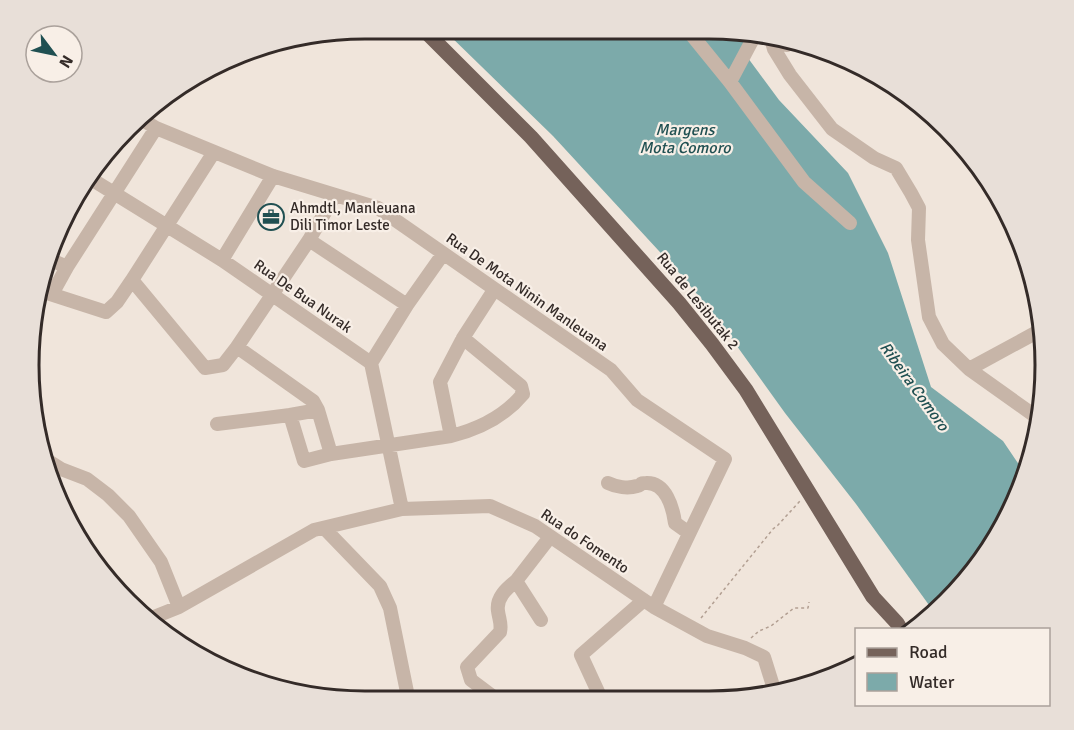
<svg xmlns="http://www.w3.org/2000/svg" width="1074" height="730" font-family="Signika,sans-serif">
<rect width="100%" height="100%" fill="#f0e5db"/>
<!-- water -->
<path fill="#7caaaa" d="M444,30L747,34L745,54L779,100L848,173L888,253L931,387L1003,441L1024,472L1020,493L947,603L934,612L856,504L785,413L716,317L682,276L553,136Z"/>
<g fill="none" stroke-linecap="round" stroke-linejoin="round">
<!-- path -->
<path stroke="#b29f92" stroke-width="1.5" stroke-dasharray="3 3" stroke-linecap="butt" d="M701,618L773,529L778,525L800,501
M751,638L759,631L771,626L794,608H808L809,602"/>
<!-- minor -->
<path stroke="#c7b5a8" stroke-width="14" d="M691,34L730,82L804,182L850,223
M770,35L774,49L790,75L832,129L874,158L896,168L911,193L919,208L918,240L929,317L943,344L969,369L1035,416
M771,41L787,45L793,41
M730,82L755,35
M141,119L156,128L273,176L378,208L611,370L637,400L725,459L654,607
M214,152L132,280L205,368L223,365L237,347
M88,177L222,260L371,363L402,509
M335,195L309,240L237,347L313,401L318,410L331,454L451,436L440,382L463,338L494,290
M309,240L407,305
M49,259L67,267L156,128
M222,260L273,176
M41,291L106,312L117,302L132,280
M52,294L67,267
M371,363L407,305L443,254
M969,369L1039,331
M318,410L290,415L304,461L331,454
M217,424L290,415
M451,436C479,429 504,417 523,394L521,386L463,338
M45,459L61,469L87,479L108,495L129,516L161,562L179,607
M608,483C616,487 628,489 637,486C644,484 638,483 646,483C666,482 673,508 675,523L689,533
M324,528L380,586L390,608L408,697
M149,619L179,607L314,530L402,509L490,506L535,526L654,607L707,636L745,648L764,657L774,689
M541,620L516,581L550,537
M811,681L851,667
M599,694L581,655L644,600
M495,698L471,680L467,667L500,632C502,624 499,619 498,611C496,598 506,589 516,581"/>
<!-- major -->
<path stroke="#75625a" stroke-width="15" d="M423,29L531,137L679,303L712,344L746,390L873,597L897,623L901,630"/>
</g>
<!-- icons -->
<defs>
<symbol id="office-ring" viewBox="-11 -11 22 22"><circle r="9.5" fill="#f8efe7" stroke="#205052" stroke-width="1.5"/><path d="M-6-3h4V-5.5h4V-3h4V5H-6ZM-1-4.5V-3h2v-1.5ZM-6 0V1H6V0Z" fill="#205052"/></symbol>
</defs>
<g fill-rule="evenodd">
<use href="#office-ring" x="256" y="202" width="30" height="30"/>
</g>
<g text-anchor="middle" stroke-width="4.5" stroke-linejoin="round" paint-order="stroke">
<!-- poi labels -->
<g font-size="15" fill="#342b28" stroke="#f8efe7" text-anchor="start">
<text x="290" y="213">Ahmdtl, Manleuana<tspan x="290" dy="17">Dili Timor Leste</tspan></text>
</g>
<!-- street labels -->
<g font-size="15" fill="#342b28" stroke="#f8efe7">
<text transform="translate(527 292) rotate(35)" y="5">Rua De Mota Ninin Manleuana</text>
<text transform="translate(303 296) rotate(35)" y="5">Rua De Bua Nurak</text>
<text transform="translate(698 301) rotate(51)" y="5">Rua de Lesibutak 2</text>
<text transform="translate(585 541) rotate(34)" y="5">Rua do Fomento</text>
</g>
<!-- water labels -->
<g font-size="16" font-style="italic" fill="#205052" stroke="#f8efe7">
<text x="685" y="135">Margens<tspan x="685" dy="18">Mota Comoro</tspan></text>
<text transform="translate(915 386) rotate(54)" y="6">Ribeira Comoro</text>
</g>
</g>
<!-- crop -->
<path d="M0 0H1074V730H0ZM365 39H709A326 326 0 0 1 1035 365V365A326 326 0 0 1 709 691H365A326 326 0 0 1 39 365V365A326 326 0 0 1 365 39Z" fill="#e8dfd8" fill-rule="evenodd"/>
<path fill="none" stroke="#342b28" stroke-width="3" d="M365 39H709A326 326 0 0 1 1035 365V365A326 326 0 0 1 709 691H365A326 326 0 0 1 39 365V365A326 326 0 0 1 365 39Z"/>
<!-- legend -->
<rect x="855" y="628" width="195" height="78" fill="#f8efe7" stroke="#aaa19b" stroke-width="1.5"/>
<rect x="867" y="648" width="30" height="9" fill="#75625a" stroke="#aaa19b" stroke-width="1.5"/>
<text x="909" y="658" font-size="18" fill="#342b28">Road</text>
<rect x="867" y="673" width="30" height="18" fill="#7caaaa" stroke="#aaa19b" stroke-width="1.5"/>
<text x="909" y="688" font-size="18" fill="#342b28">Water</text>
<!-- north arrow -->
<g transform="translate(54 54) rotate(122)"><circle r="28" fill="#f8efe7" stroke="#aaa19b" stroke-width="1.5"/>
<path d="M0-4.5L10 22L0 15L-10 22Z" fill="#205052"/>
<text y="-9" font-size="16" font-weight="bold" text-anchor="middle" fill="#342b28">N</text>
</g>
</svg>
